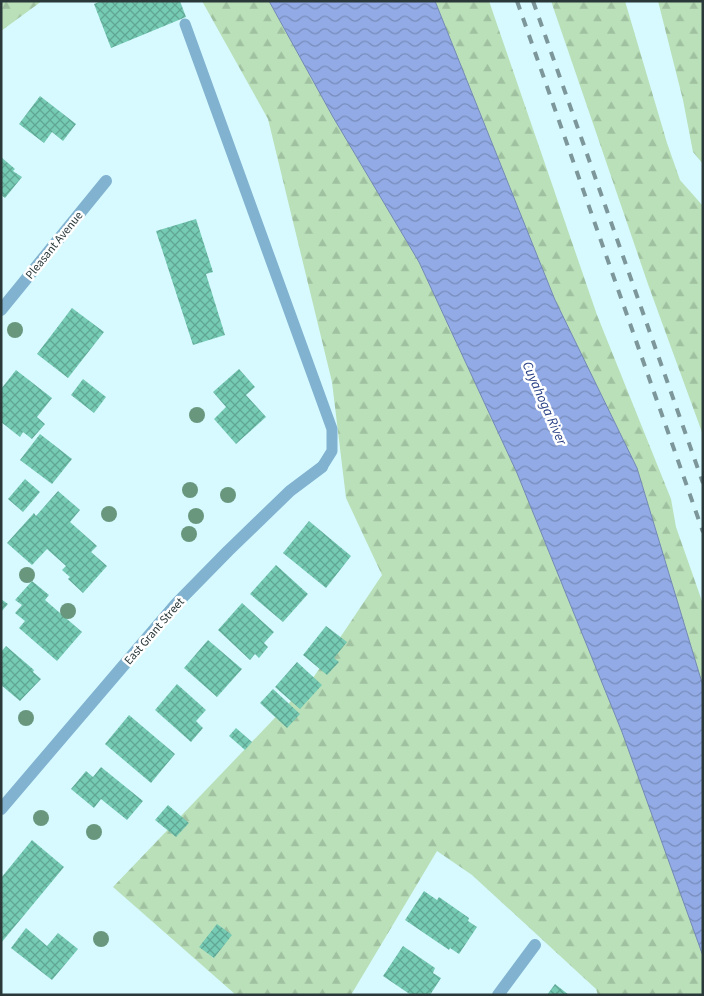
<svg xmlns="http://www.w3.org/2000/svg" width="704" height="996" font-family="'Source Sans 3',sans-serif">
<defs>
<pattern id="forest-firs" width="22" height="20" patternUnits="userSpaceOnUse" patternTransform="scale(1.25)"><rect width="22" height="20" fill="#bae0b9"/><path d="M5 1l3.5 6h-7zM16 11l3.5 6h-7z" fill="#a0c1a0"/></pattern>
<pattern id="water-waves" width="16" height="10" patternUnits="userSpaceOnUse" patternTransform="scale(1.25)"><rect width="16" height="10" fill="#92abe6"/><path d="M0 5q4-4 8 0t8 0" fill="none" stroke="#778cbb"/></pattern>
<pattern id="building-cross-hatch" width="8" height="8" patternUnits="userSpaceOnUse" patternTransform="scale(1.25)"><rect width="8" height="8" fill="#75cbb4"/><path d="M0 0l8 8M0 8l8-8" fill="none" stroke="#60a693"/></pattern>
</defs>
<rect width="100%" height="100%" fill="#d6faff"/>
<!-- forest -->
<path fill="url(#forest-firs)" d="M1,1H42L1,31Z
M202,1H269L333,117L419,262L517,473L622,732L703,956V995H598L596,989L472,875L437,851L351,995H236L113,887L313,678L382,575L346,498L332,382L268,119Z
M435,1H489L597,315L671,499L676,527L703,604V686L637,468L555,300Z
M551,1H625L667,143L680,180L703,206V435L649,287Z
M658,1H703V164L693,152L683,100Z"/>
<!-- water -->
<path fill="url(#water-waves)" stroke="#7388b2" d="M269,1H435L555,300L637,468L703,686V956L622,732L517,473L419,262L333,117Z"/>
<!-- building -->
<path fill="url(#building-cross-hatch)" d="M101,1H180L186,17L111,48L94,4Z
M40,96L76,124L63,141L52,132L44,143L19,124Z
M1,157L15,169L13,171L22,177L5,198L1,195Z
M196,219L213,272L206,274L225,335L193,345L156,231Z
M72,308L104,332L68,378L37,354Z
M239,369L255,387L246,395L266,417L236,444L214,419L226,407L213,392Z
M16,370L52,398L37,417L45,424L32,439L23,432L20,437L1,422V389Z
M83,379L106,397L94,413L71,395Z
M40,434L72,459L52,484L20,460Z
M25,479L40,492L23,512L8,499Z
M58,491L80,510L70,522L97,546L91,552L107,566L83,593L68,579L70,577L62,570L66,566L47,549L32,565L7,543L34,513L36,516Z
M309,521L351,556L326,588L283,553Z
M276,565L308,594L283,622L250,594Z
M32,581L49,595L45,600L82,632L57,661L19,628L25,621L15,613L22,605L15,600Z
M1,599L8,604L1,612Z
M242,603L274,632L264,643L268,647L259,658L255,654L250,660L218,630Z
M326,626L347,642L334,658L339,662L327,675L303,655Z
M208,640L242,669L217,697L184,668Z
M6,646L34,670L33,672L41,679L20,701L1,685V652Z
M297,662L322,685L300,709L275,687Z
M177,684L206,710L196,721L203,728L191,742L155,710Z
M273,689L300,714L287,728L260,703Z
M129,715L175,754L151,783L105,744Z
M236,728L252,742L245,750L229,736Z
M101,767L143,801L127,820L101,799L94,808L71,789L86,771L93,777Z
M168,805L189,823L176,837L155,820Z
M32,840L64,867L1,943V878Z
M424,891L437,900L439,897L469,918L468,921L477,927L459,954L450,948L449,950L405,920Z
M217,924L232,935L214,958L199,947Z
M26,928L47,946L58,933L78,949L52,980L11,948Z
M403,946L435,968L433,973L441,978L430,995H411L383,976Z
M555,984L569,995H547Z"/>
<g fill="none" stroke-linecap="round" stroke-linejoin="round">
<!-- service -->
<path stroke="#81b2d0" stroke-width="11" d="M185,24L332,429V451L322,467"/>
<!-- minor -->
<path stroke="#81b2d0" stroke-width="12" d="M1,310L106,181
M1,809L176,604L228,551L290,491L322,467
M498,995L535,945"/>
<!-- rail -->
<path stroke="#7d9699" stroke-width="4" stroke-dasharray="9 9" stroke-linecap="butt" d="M517,1L703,532
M533,1L703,483"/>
</g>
<!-- trees -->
<g fill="#69977e">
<circle cx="15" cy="330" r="8"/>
<circle cx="197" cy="415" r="8"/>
<circle cx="190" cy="490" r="8"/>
<circle cx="228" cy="495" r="8"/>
<circle cx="109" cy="514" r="8"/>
<circle cx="196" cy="516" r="8"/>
<circle cx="189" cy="534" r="8"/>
<circle cx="27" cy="575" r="8"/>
<circle cx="68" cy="611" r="8"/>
<circle cx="26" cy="718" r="8"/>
<circle cx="41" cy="818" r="8"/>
<circle cx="94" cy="832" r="8"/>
<circle cx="101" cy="939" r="8"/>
</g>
<g text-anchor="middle" stroke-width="5" stroke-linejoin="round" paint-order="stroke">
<!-- street labels -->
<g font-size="12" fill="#2a383a" stroke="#fff">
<text transform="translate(54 245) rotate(-51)" y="4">Pleasant Avenue</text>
<text transform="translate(154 631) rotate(-49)" y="4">East Grant Street</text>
</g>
<!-- water labels -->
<g font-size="14" font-style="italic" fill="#263d83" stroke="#fff">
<text transform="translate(545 403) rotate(66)" y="5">Cuyahoga River</text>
</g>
</g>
<!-- border -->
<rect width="704" height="996" fill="none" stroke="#2a383a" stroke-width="5"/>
</svg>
